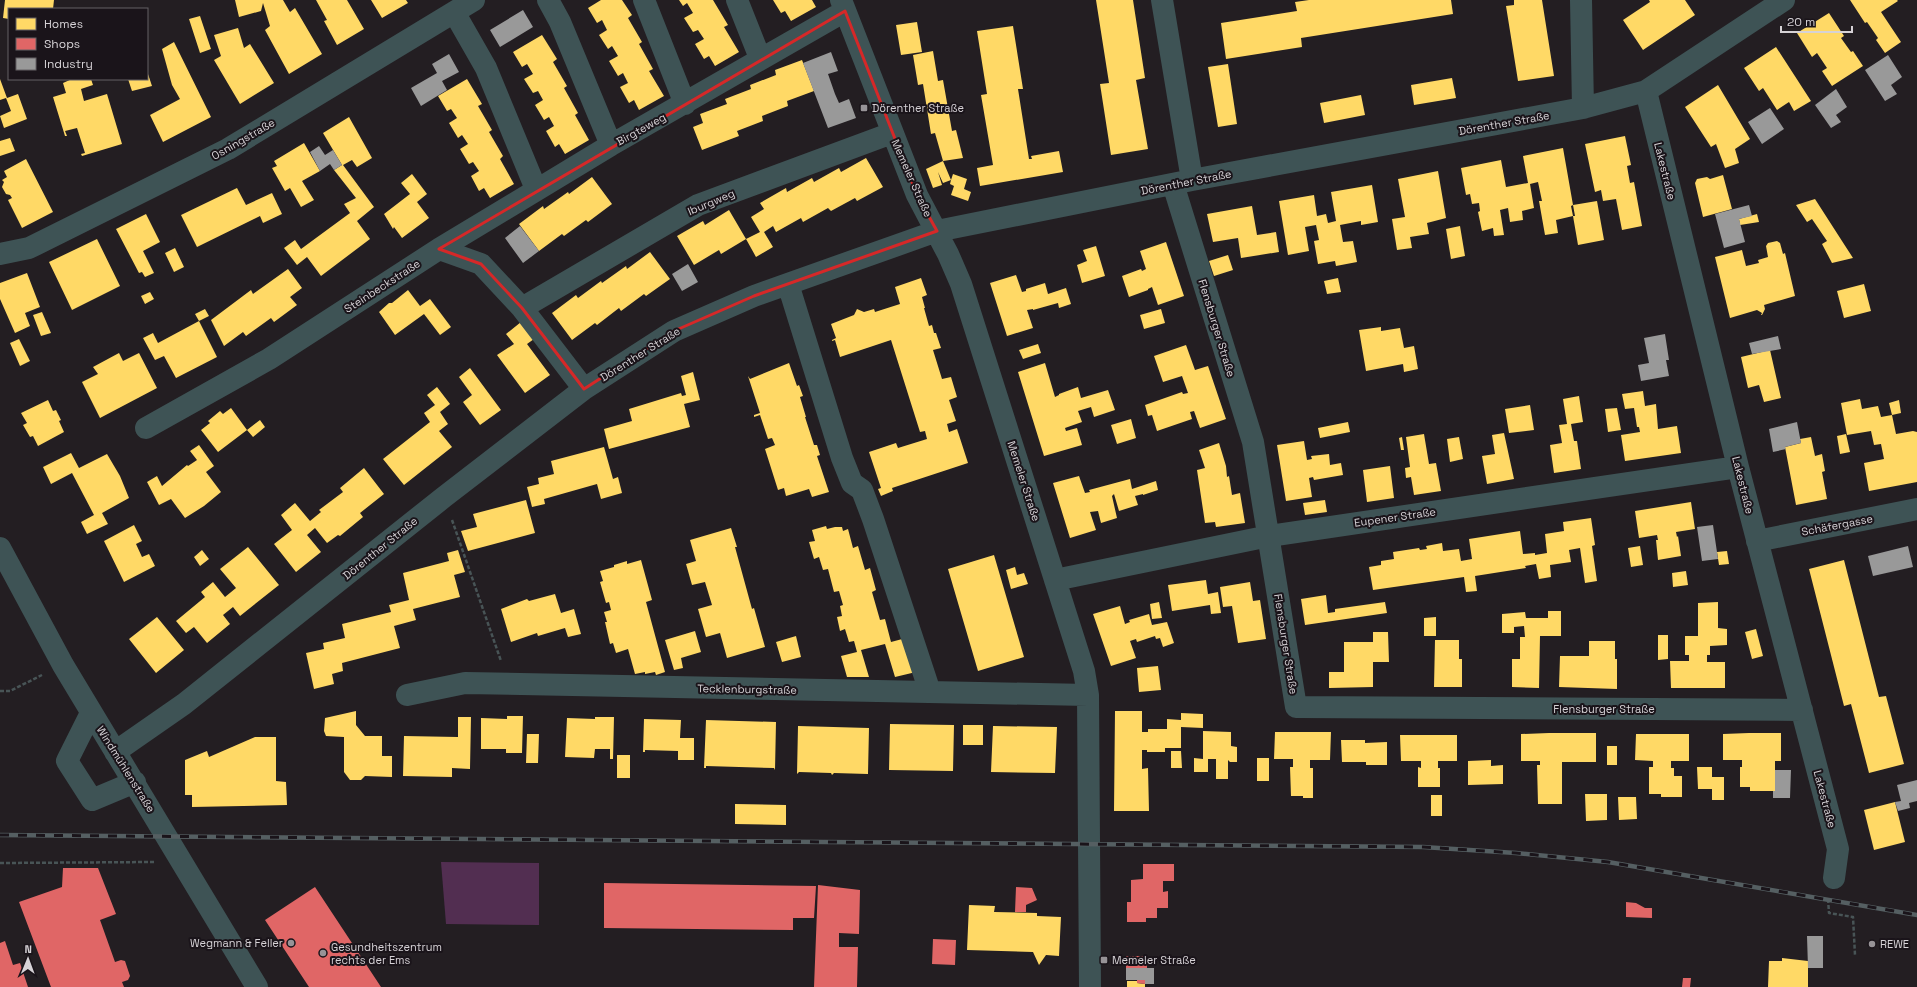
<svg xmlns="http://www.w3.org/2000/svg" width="1917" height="987" font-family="'Space Grotesk',sans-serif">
<rect width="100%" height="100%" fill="#231e22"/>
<!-- grass -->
<path fill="#522e51" d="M441,862L539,863V925L446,924Z"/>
<!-- homes -->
<path fill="#ffd966" d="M5,0H54L53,9H9V19L3,18Z
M235,0H283L290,12L295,8L322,54L289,74L265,30L270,26L263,3L261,11L239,17Z
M316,0H347L364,29L337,45L324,21L327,20Z
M371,0H406L408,3L382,18Z
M601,0H622L632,15L628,18L642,42L639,44L653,69L649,71L664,96L639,110L634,100L629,103L620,87L628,83L623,73L618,76L609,61L618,56L612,46L608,49L599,35L607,30L602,20L597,23L588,8Z
M679,0H713L728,25L724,27L739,52L715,66L709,56L704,59L695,44L704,39L698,30L693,32L684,18L693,13L687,3L683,6Z
M773,0H812L816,7L791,21L785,11L781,13Z
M1096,0H1133L1145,78L1136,80L1148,149L1111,155L1100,84L1109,83Z
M1309,0H1451L1453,14L1301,38L1302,47L1226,59L1221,23L1297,11L1295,2Z
M1514,0H1542L1554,76L1518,81L1506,6L1514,5Z
M1649,0H1685L1695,15L1643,50L1623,20L1650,2Z
M1850,0H1897L1898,1L1881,12L1901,42L1885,53L1876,40L1878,38L1867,22L1865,23Z
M1829,13L1844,36L1841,38L1851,52L1853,51L1863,66L1832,86L1822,71L1827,68L1817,53L1812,57L1797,33Z
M200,16L211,49L200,53L189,19Z
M917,22L922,52L901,55L896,25Z
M1013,26L1023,89H1018L1029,159H1032L1031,156L1059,151L1063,172L980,186L977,168L993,165L981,95L987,94L977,31Z
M238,28L244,48L250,44L274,83L240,104L214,60L221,56L214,35Z
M542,35L557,59L553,62L567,86L564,88L578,113L575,115L589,140L565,154L559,144L555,147L546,131L554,126L549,117L544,120L535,105L543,100L538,91L533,93L524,79L533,74L527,64L522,67L513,52Z
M174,42L211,117L163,142L150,115L180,99L172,85L162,49Z
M1776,47L1811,101L1794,111L1789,102L1777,110L1763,88L1759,91L1744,68Z
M933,51L938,81L943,80L952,131L956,130L963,158L943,161L935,133L931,134L923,84L918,85L913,55Z
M802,60L814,91L787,101L788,106L762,116L763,121L737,131L739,136L702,150L693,127L703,123L700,114L727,104L725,99L751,89L750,85L776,75L775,70Z
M1228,64L1237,124L1218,127L1208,67Z
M147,71L152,86L132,91L128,79H147Z
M1452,78L1456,98L1414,105L1411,85Z
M0,79L7,98L18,94L27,119L4,128L0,116L11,111L6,98L0,100Z
M72,79H91L93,85L81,89L84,101L107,94L122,144L82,156L81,154L85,153L77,128L65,131L67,136H65L53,97L66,93L63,83Z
M467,79L482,104L478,106L492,130L489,132L503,156L500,159L514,184L490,198L484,188L479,191L471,176L479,171L473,162L469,164L460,149L468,144L462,135L458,138L449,123L457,118L451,109L447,111L438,96Z
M1718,85L1750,139L1735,149L1739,163L1725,168L1716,144L1711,147L1685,107Z
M1361,95L1365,115L1324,123L1320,103Z
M349,117L372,158L357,167L352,160L343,165L374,207L357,221L370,239L321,276L307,257L297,265L284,248L295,240L301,249L350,213L344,204L356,198L334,170L342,165L323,133Z
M1625,136L1631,165L1627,166L1630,183L1634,182L1642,226L1622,230L1616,199L1603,201L1601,190L1595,192L1585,144Z
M10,138L15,151L0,156V141Z
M304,143L320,171L302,181L314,200L301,207L290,188L285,191L272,168L277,166L274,161Z
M1563,148L1573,205L1597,201L1604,240L1578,245L1573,216H1575L1573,205L1571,206L1573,216L1556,220L1558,233L1545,235L1539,201H1542L1538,182L1530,184L1534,208L1522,211L1523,220L1510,222L1508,208L1500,210L1504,235L1494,236L1493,228L1482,231L1478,212L1480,211L1479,203L1472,204L1470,194L1466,195L1461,168L1501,160L1506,187L1528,183L1523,156Z
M866,158L883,187L857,201L855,198L831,211L828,208L803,222L801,218L776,232L773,226L764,232L773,247L756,257L746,239L721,254L719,250L694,265L677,236L703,221L705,225L729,210L746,239L760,232L751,217L764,209L760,203L786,188L787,192L812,178L814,182L839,168L841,172Z
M26,159L53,212L22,228L8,200L12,198L10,195L6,194L2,187L4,182L2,180L7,177L4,171Z
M943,161L951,180L953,174L967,179L964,189L971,192L968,201L951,195L954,186L950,184L951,180L943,183L938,172L942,185L933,188L926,169Z
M1438,171L1446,218L1427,223L1429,234L1410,237L1412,248L1397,250L1392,219L1405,217L1398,179Z
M412,174L427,194L417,202L429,218L402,238L394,227L393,229L384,214L410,194L401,183Z
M1723,175L1732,209L1703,217L1695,183L1697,179L1707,177L1710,179Z
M592,177L612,204L588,222L586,220L564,236L562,234L539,251L519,224L543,206L544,209L568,192L569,194Z
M1372,185L1378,222L1361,225V221L1340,225L1343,242L1353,241L1357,262L1336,266L1335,261L1318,264L1314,241L1319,240L1316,225L1305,227L1309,251L1288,255L1279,201L1314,195L1317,216L1326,214L1328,223L1336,221L1331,192Z
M237,188L246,205L272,193L282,214L263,223L260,216L197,247L181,215Z
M1815,199L1842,241L1853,258L1832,263L1822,244L1827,241L1812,219L1807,222L1796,205Z
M1252,206L1257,235L1276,232L1279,252L1241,258L1238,238L1213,242L1207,214Z
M146,214L160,242L143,251L154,273L145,277L142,272L139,273L116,229Z
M1757,214L1759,222L1740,225L1739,219Z
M1460,226L1465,256L1451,259L1446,229Z
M97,239L120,286L72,310L49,262Z
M1777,241L1780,243L1783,254L1785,253L1795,296L1764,305L1765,309L1762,315H1761L1762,313L1757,310L1730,318L1715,257L1742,250L1746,266L1759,263L1758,260L1768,257L1766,246L1768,243Z
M1166,242L1184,296L1158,305L1152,287L1148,289V290L1129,297L1122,276L1141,269L1142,271L1146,269L1140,251Z
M1096,246L1105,276L1082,283L1077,265L1087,261L1083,250Z
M175,248L184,267L174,272L165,253Z
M650,252L670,279L646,296L644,294L621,311L619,308L597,325L595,323L572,340L552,313L576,295L578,298L601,281L602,283L626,266L627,269Z
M1228,255L1233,270L1214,276L1209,261Z
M288,269L302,288L290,297L297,305L274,322L271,318L246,336L243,332L224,346L211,320L251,290L253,294Z
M27,273L40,307L25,313L30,326L15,333L0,299V283Z
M1016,275L1022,292L1026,291V289L1045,283L1048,294L1066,288L1071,304L1059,308L1058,303L1033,310V309L1027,310L1033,328L1007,336L990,283Z
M921,278L927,295L922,297L925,308H924L929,326L932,325L934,333H936L941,348L933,350L942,379L951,377L957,397L949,400L956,421L947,424L949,432L957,429L968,463L892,488L893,491L881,496L878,489L881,488L869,452L896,443L898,448L927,439L925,431L920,432L891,340L840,357L835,340L832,341V340L836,338L831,324L854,315L857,309L864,312L874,309L875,312L900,304L895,287Z
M1338,278L1341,292L1327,294L1324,281Z
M1864,284L1871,311L1844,318L1837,291Z
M408,290L420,306L430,299L451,327L440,335L424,314L395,335L379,312L389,303H392Z
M150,292L154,299L145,304L141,296Z
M205,309L209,316L199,321L217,357L176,378L164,356L155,360L143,338L153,333L158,343L199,321L195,314Z
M1161,309L1165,323L1144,329L1140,315Z
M42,312L51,333L41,336L33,315Z
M521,322L534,339L527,344L550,375L525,393L497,355L514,344L506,334Z
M1381,327V331L1400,328L1404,348L1414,346L1418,369L1404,372L1403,364L1366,371L1359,330Z
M19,339L30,361L20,366L10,343Z
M1038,344L1041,353L1023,359L1019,350Z
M1186,345L1195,370L1208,366L1226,419L1200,428L1194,411L1190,412L1192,419L1157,431L1152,415L1148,416L1145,405L1182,392L1183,394L1188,393L1182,376L1163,382L1154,356Z
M1770,350L1781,398L1764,402L1759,385L1748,388L1741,357Z
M119,353L123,361L139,353L157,388L100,418L82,382L98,374L93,367Z
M789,363L797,386L799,385L803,396L800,397L806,417H805L814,445H817L820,455L817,456L829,492L812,497L809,489L786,496L784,488L778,490L765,449L775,445L772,438L768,439L760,415L754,417V415L760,413L748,376L750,379Z
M1045,363L1055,397L1059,395V394L1078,387L1081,398L1108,390L1115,410L1094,417L1091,407L1078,411L1082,422L1065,428L1066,431L1077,428L1082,445L1044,456L1018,372Z
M470,368L501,410L480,425L463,402L472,395L459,377Z
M693,372L700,400L684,404L690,427L609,449L604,429L632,421L629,409L681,393L682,396L686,395L681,376Z
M437,387L450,404L440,412L448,424L439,431L452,447L404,485L383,459L430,422L424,413L435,405L427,395Z
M1643,391L1645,406L1656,404L1658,429L1677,426L1681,453L1625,461L1621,435L1640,432L1639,427H1637L1634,408L1625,409L1622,394Z
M1579,396L1583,422L1571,424L1574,441H1577L1581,469L1554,473L1550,445L1562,443L1559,425L1567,424L1563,399Z
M1860,399L1862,409L1878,406L1881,417L1892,415L1896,434L1913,431L1917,432V482L1869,491L1864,463L1884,459L1881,444L1874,445L1871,431L1847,435L1841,403Z
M48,400L53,411L56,410L61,420L59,421L64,432L38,446L33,436L30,437L23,425L27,423L21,413Z
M1899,400L1901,413L1892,415L1889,403Z
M1530,405L1534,430L1509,433L1505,409Z
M231,408L247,430L218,452L201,430L210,423L208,421L220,411L223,414Z
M1617,408L1621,430L1608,432L1605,409Z
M1131,419L1136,438L1117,444L1111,425Z
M260,420L265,427L253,437L247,430Z
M1348,422L1350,432L1320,438L1318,428Z
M1504,433L1514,479L1487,484L1482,456L1495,454L1492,435Z
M1424,434L1429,464L1436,463L1441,491L1414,495L1411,477L1406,478L1405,468L1410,467L1406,437Z
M1846,434L1850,452L1840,454L1837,436Z
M1402,437L1404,450H1401L1399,438Z
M1459,437L1463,459L1450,462L1447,439Z
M1811,437L1815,456L1822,454L1825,471L1822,472L1827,499L1796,505L1785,447L1801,443L1800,439Z
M1304,441L1307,460L1312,459L1311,456L1329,454L1330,465L1341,463L1343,475L1314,480L1313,477L1309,478L1312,497L1286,501L1277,445Z
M1219,443L1226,466L1227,477L1229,476L1232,495L1240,493L1245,523L1216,527L1215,522L1205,523L1197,470L1205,468L1199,450Z
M199,445L214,466L206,472L221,492L204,506L185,518L171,499L159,505L147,482L157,476L162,486L187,465L188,466L197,460L190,451Z
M604,447L613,479L618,477L622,493L601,499L597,484L544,499L545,504L532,507L527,487L539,484L538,478L554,474L551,461Z
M71,453L79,468L107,454L120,476L129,498L102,513L108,524L87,534L81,522L94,515L72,473L51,484L43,467Z
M1390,466L1394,498L1367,502L1363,470Z
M364,468L384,494L360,513L363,517L340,536L338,535L327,543L315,528L307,535L321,552L296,572L274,544L292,530L281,515L295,503L310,521L321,512L319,510L343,492L340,488Z
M1079,476L1085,493L1090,492L1089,490L1130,479L1132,489L1156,481L1158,490L1143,495V494L1135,496L1138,505L1119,511L1114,494L1112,496L1117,518L1101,523L1098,511L1090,512L1096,530L1070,538L1053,483Z
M526,500L535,533L468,551L461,531L477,527L473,514Z
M1325,500L1327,512L1305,515L1303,503Z
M1691,502L1695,529L1676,532L1677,537L1678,536L1681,556L1658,560L1656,540H1658L1657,535L1639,538L1635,511Z
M1591,518L1595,545L1592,546L1597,581L1585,583L1580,548L1569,550L1571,562L1550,565L1551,577L1539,579L1536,564L1525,566L1526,568L1475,576L1477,591L1466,592L1464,577L1373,590L1369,567L1381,565V561L1394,559L1393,552L1419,548L1420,550L1427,549L1426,546L1442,543L1443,551L1459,549L1461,561L1472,559L1469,539L1520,531L1523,554L1535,553V555L1547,553L1545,534L1564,531L1563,522Z
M134,525L142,541L136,544L142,557L149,554L155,566L124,582L104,541Z
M826,526L827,529L835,527H842L843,531L848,529L853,548L858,546L865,570L870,568L876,590L872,592L880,620L885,619L891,642L906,638L916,672L895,677L885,644L861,650L869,677H847L841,656L857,652L854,641L849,642L845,629L840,631L837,617L842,616L840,606L843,605L839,591L834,592L828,569L823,570L819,557L814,559L809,542L815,541L812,530Z
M731,528L737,547H735L752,609L754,608L765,647L727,658L720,633L706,637L698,609L712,605L705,582L692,585L686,564L696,561L690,540Z
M1640,546L1643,565L1631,567L1628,548Z
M248,547L279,585L240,616L233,607L223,615L230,624L207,643L194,627L186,633L176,621L205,597L201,592L213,582L225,597L236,588L220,569Z
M202,550L209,559L200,566L194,557Z
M458,550L465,572L454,575L460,597L413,609L416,620L394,626L400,648L342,663L343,671L332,674L334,684L314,689L306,653L324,649L323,643L345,638L342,624L391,612L389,605L409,600L403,573L449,561L447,553Z
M1727,551L1729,564L1719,565L1717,552Z
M994,555L1024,657L978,671L948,569Z
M641,560L652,600L646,602L665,672L656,675L655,672L645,674V672L635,674L628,649L616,653L613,643L610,644L605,622H607L604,612L611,610L609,602L606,603L600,582L603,581L600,571L614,567V565L627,561V564Z
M1844,560L1879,697L1886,696L1904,764L1869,773L1851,704L1844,706L1809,569Z
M1015,567L1017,575L1024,573L1028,584L1011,589L1006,570Z
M1686,571L1688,585L1673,587L1672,573Z
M1206,580L1208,594L1218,592L1221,613L1211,614L1210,605L1172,611L1168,585Z
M1250,582L1253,601L1260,600L1266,639L1238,643L1232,606L1223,607L1220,587Z
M555,594L561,613L574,609L581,634L568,637L565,628L538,636L537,633L511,642L501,609L527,599L529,601Z
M1326,595L1328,613L1335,612V609L1385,602L1387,613L1305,625L1301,599Z
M1159,602L1162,618L1152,619L1150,604Z
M1718,602V628L1727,629V645L1710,646V655H1707V662H1725V688H1671L1670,661H1689V655H1685V636H1698V603Z
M1120,606L1125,624L1130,622L1129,620L1149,614L1152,625L1167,622L1174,643L1163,647L1160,638L1156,639L1155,636L1137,642L1136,639L1130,641L1136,658L1111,666L1093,614Z
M1548,611H1561V636H1540L1539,688L1512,687V659H1520V637H1525L1524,626L1514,627V633H1502V614L1525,612L1526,618H1548Z
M157,617L184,650L156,673L129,639Z
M1436,617V636H1424V618Z
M1756,629L1763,656L1752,659L1745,632Z
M695,631L701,652L681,658L683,668L674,670L665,640Z
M1373,632H1388L1389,662H1373V687L1329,688V672H1344V642H1373Z
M1658,635H1668V659L1658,660Z
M796,636L801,657L782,662L776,642Z
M1435,640H1459V659H1462V687H1434Z
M1589,641H1615V659H1617V689L1559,687L1560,656H1589Z
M1158,666L1161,690L1139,692L1137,668Z
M356,711V725L365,736H382V756H392V777L365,776L361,780H350L344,772V737L326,736L324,731L325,718Z
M1115,711H1142V732H1148V729H1167V719L1181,720V713L1203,714V728L1181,727V748H1165V752H1147V750H1142V769L1148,768L1149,811H1114Z
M507,716H523L522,753H506V749H481V718L507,719Z
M458,717H471L470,769L452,768V777L403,776L404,736L458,737Z
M595,717H614L613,759H610V749H595L594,758L565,757L567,718L595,719Z
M644,719L681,720L680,738H694V760H678V751L645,750V752H643Z
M706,720L776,722L775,770L774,768L706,766V768H704Z
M890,724L954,725L953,771L889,770Z
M963,725H983V745H963Z
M798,726L869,728L868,774L834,773L832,775L831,773L799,772L797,774Z
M993,726L1057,727L1055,773L991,772Z
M1203,731L1231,732V746L1237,747V762H1230L1228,760V779H1216V759H1208V772H1194V758L1203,759Z
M1275,732H1331L1330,760H1310V768H1313V798H1303V796H1291L1290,767H1293V759H1274Z
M1549,733H1596V762H1562V804H1538L1537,765H1540V761H1521V734Z
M1749,733H1781V761H1775V791H1750V787H1740V767H1742V760H1723V734Z
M527,734H539L538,763H526Z
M1636,734H1689V761H1671V768H1674V776H1682V797H1661V794H1649V767H1653V761L1635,760Z
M1400,735H1457V761H1438V768H1440V787H1418V767L1421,768V761H1401Z
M255,737H276V781L286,782L287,805L192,807V795H185V760L207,751L209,757Z
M1341,740H1365V743L1387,742V765H1366V762H1342Z
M1607,746H1617V765H1607Z
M1171,751H1181L1182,768H1171Z
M617,755H630V778H617Z
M1257,758H1269V781H1257Z
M1491,760V766L1503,765V784L1468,785V761Z
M1697,767H1712V777H1724V800H1712V789H1698Z
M1585,794H1607V820L1586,821Z
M1431,795H1442V816H1431Z
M1618,797H1636L1637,819L1619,820Z
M1895,802L1905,842L1874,850L1864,810Z
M735,804L786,805V825L735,824Z
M969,905L995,906L994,912L1037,913V916L1061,917L1059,956L1046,955L1039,965L1033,952L967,950Z
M1782,958L1808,961V987H1768L1769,961H1782Z
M1127,981H1137V983L1145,984V987H1127Z"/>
<!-- shops -->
<path fill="#e06666" d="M1143,864H1174V881H1163V892L1168,891V908H1157V918H1146V922H1127V902H1131V880L1143,879Z
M63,868H98L116,914L100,920L115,962L121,960L125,961L130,976L128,980L122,982L124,987H51L19,902L62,887Z
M604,883L816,886L814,918H793V930L604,928Z
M818,885L860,890L859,934L839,933V947H858L857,987H814Z
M315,887L381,987H309L265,920Z
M1016,887L1032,888L1037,900L1026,905V912H1015Z
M1626,902L1636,903L1645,908H1652V918L1626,917Z
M933,939L956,940L955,965L932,964Z
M5,941L13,965L20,963L28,987H0V943Z
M1126,956H1147V968H1126Z
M1683,978H1691L1690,987H1682Z
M1137,980H1145V984L1137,983Z"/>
<!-- industry -->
<path fill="#999" d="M523,10L533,27L500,47L490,30Z
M831,52L838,71L828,74L835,94L839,103L849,99L856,118L828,128L803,63Z
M449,54L459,72L442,81L447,90L421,106L411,88L437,73L432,64Z
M1888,55L1902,77L1891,85L1897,94L1885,101L1865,70Z
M1836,89L1847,107L1836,115L1841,122L1831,128L1815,105Z
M1770,108L1784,129L1762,144L1748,122Z
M319,146L325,155L333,150L342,165L334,170L330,164L320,171L310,152Z
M1749,205L1752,216L1739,219L1745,242L1724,248L1715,214Z
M520,226L539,251L523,263L505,238Z
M688,264L698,282L682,291L672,274Z
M1665,334L1669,360H1666L1669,376L1641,381L1638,365L1649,363L1644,338Z
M1778,336L1781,349L1752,354L1749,343Z
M1797,422L1801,443L1785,447L1786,449L1773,452L1769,429Z
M1713,525L1718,559L1702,561L1697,527Z
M1908,546L1913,567L1873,576L1868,556Z
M1775,770H1791L1790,798H1773V791H1775Z
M1917,780V801L1909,803L1910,808L1898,811L1895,802L1901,801L1897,785Z
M1807,936H1823V968H1808Z
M1126,968H1154V984H1145V980H1126Z"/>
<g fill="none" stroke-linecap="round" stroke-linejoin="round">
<!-- path -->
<path stroke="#485456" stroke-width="2.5" stroke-dasharray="4 2" stroke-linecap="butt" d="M452,520L501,661
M0,691H10L42,675
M0,863L155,862
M1828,899L1829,913L1853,917L1855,955"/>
<!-- minor -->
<path stroke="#3e5355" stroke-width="22" d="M548,0L560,22L611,145
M644,0L685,104
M737,0L760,58
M841,0L917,195L948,254L961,284L1084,671L1088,695L1090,987
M1162,0L1192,180
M1581,0L1583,108
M454,12L486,68L536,189
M1646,91L1738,467L1838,849L1834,878
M1173,184L1253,442L1296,707L1802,710
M439,249L611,145L845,11
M0,254L29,248L228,149L474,0
M788,284L842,458L852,483L862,490L873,519L930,692
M522,308L698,205L892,133
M146,428L269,359L439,249L481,264L522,308L584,389
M1757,541L1917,509
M0,548L63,665L257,987
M1055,580L1269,536L1738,467
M407,695L465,683L1088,695
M91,713L67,761L92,800L135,782
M115,752L184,704L444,497L584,389L674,331L754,296L937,231L1192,180L1583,108L1646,91L1784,0"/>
<defs>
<path id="rail" d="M0,835L1423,847L1516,853L1608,862L1917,915"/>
</defs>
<!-- rail casing -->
<use href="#rail" stroke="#555f62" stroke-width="4.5"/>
<!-- rail -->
<use href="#rail" stroke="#1a141a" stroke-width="3" stroke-dasharray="9" stroke-linecap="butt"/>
</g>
<!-- marked area -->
<path fill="none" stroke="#d62828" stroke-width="3" stroke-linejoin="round" d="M845,11L917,195L937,231L754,296L674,331L584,389L522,308L481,264L439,249Z"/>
<!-- markers -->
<g fill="#979397" stroke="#1a141a" stroke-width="1.5">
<rect x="860" y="104" width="8" height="8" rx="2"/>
<circle cx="291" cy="943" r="4"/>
<circle cx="1872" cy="944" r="4"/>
<circle cx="323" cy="953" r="4"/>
<rect x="1100" y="956" width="8" height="8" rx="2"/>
</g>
<g text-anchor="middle" stroke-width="4" stroke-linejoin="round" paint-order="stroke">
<!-- poi labels -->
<g font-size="11" fill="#d6d2d6" stroke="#1a141a" text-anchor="start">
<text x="872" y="112">Dörenther Straße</text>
<text x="283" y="947" text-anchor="end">Wegmann &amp; Feller</text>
<text x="1880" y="948">REWE</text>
<text x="331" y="951">Gesundheitszentrum<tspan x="331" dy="13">rechts der Ems</tspan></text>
<text x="1112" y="964">Memeler Straße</text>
</g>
<!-- street labels -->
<g font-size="11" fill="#d6d2d6" stroke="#1a141a">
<text transform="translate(1504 123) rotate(-10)" y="4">Dörenther Straße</text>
<text transform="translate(641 129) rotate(-29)" y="4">Birgteweg</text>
<text transform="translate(243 139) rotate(-30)" y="4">Osningstraße</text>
<text transform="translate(1665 171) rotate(76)" y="4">Lakestraße</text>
<text transform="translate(912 178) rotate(66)" y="4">Memeler Straße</text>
<text transform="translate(1186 182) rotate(-11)" y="4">Dörenther Straße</text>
<text transform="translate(711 202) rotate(-23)" y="4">Iburgweg</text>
<text transform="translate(382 286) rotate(-33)" y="4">Steinbeckstraße</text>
<text transform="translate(1217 328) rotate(73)" y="4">Flensburger Straße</text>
<text transform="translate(640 354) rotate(-32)" y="4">Dörenther Straße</text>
<text transform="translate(1024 481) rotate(72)" y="4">Memeler Straße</text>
<text transform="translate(1743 485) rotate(76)" y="4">Lakestraße</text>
<text transform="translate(1395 517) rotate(-8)" y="4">Eupener Straße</text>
<text transform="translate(1837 525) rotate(-11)" y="4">Schäfergasse</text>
<text transform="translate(380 548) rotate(-39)" y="4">Dörenther Straße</text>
<text transform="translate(1286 644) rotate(81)" y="4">Flensburger Straße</text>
<text transform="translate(747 689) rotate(1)" y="4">Tecklenburgstraße</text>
<text x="1604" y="713">Flensburger Straße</text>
<text transform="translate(126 769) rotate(58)" y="4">Windmühlenstraße</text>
<text transform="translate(1825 799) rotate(75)" y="4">Lakestraße</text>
</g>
</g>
<!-- legend -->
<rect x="8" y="8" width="140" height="72" fill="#1a141a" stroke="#656065"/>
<rect x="16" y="18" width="20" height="12" fill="#ffd966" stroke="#656065"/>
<text x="44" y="28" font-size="12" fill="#d6d2d6">Homes</text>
<rect x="16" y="38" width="20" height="12" fill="#e06666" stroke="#656065"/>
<text x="44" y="48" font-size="12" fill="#d6d2d6">Shops</text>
<rect x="16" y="58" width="20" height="12" fill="#999999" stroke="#656065"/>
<text x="44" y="68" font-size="12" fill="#d6d2d6">Industry</text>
<!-- north arrow -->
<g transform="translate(28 959) rotate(1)" stroke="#1a141a" stroke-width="3" paint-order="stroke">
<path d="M0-3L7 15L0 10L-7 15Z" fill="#d6d2d6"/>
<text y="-6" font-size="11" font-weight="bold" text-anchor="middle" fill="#d6d2d6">N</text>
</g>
<!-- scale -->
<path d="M1781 26v6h71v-6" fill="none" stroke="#d6d2d6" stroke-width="2"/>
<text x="1787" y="26" font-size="12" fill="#d6d2d6" stroke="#1a141a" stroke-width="3" paint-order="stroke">20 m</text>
</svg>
